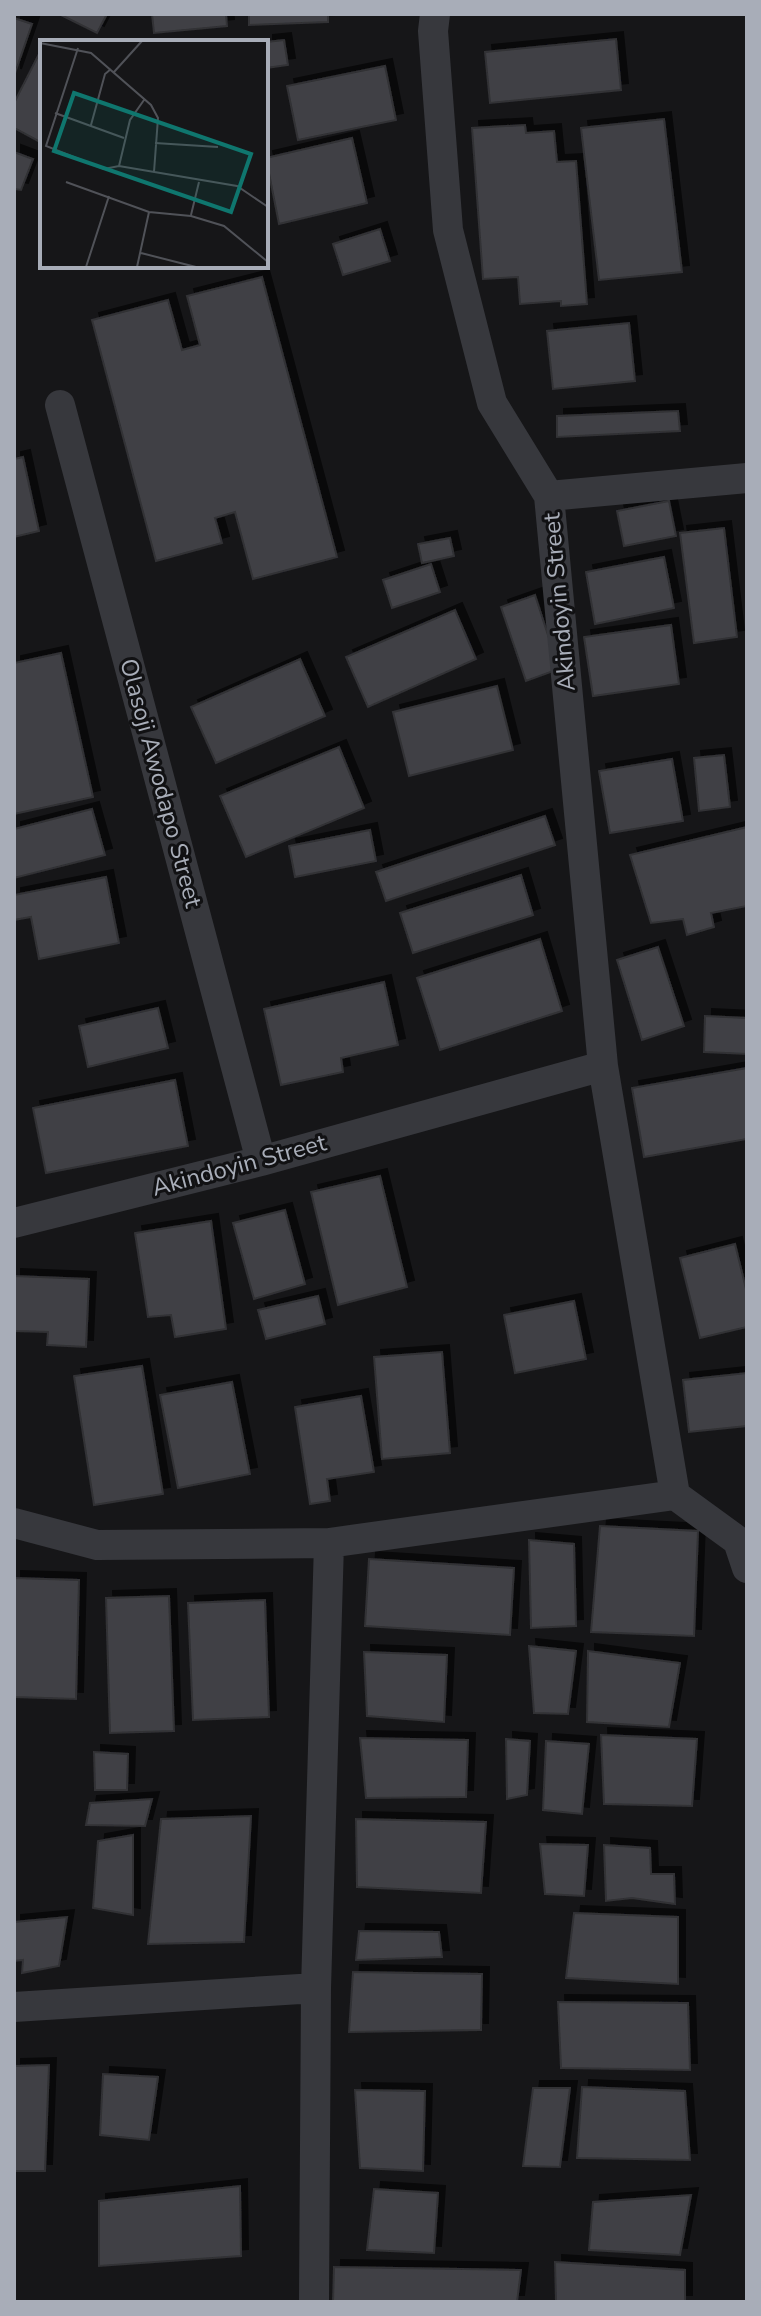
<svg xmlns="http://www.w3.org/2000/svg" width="761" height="2316" font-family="'Nunito Sans',sans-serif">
<defs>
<filter id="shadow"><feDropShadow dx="7" dy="-7" stdDeviation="0" flood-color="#0009"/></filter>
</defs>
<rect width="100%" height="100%" fill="#161618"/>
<!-- building -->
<path fill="#404145" stroke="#303034" stroke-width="2" filter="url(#shadow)" d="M59,14H107L97,33Z
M152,14H226L227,26L154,33Z
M249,14H328V22L249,25Z
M14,18L32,24L14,76Z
M616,39L621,90L490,103L485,52Z
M284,40L288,65L266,68V42Z
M42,48V143L14,128V103Z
M385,66L396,120L298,140L287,86Z
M664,119L682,272L599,280L581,128Z
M525,125L526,133L554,131L557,162L576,161L587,304L561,306V301L520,304L518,277L483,279L472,128Z
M352,138L367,203L279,224L266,158Z
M14,152L33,159L21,190L14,189Z
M380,229L390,261L343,275L333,244Z
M262,277L337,557L253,579L235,512L215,518L222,543L156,561L92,320L168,300L182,350L200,345L187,296Z
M629,323L635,381L553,389L547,331Z
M678,411L680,431L557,437V416Z
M23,457L39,531L14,537V459Z
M669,501L676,536L624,546L617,511Z
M724,528L737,637L694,643L680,533Z
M450,538L454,556L422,563L418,544Z
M664,557L674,608L595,624L586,572Z
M431,564L440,592L392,608L383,580Z
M535,595L559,669L526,681L501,607Z
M455,610L476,659L368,707L346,657Z
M671,625L679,684L593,696L584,637Z
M61,653L93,797L14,814V663Z
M300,659L325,716L216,763L191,707Z
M497,686L513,750L409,776L393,712Z
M339,747L364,808L246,857L220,796Z
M724,755L730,807L699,811L694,758Z
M672,759L683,821L610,833L599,771Z
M92,809L105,855L14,878V829Z
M545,816L555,845L386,901L376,872Z
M747,827V906L711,913L714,927L687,935L683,919L651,923L630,855Z
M370,830L376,861L295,877L289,846Z
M521,875L533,915L413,953L400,913Z
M106,877L119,943L39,959L31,917L14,920V895Z
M540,939L562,1011L440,1050L417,978Z
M658,947L684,1026L642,1040L617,960Z
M384,982L398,1045L341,1058L343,1072L281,1085L264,1009Z
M158,1008L168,1048L88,1067L79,1026Z
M705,1016L747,1018V1054L704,1052Z
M747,1068V1139L644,1157L632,1088Z
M175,1080L188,1146L46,1173L33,1108Z
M380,1176L407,1287L338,1305L311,1192Z
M285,1210L305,1284L254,1299L233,1223Z
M211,1221L226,1329L175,1337L171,1315L148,1317L135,1233Z
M735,1244L747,1293V1327L700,1338L680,1258Z
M14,1276L89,1279L86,1347L47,1345L48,1332L14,1331Z
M318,1296L325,1324L266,1339L258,1310Z
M574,1301L586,1359L515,1373L504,1315Z
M442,1352L450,1453L382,1459L374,1357Z
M142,1366L163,1494L94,1505L74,1376Z
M747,1373V1426L689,1432L683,1380Z
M232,1382L250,1474L178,1488L160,1395Z
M361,1396L374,1472L327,1479L330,1501L310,1504L295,1407Z
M600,1526L698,1531L694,1636L591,1632Z
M529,1540L574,1544L576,1626L531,1628Z
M369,1559L514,1568L510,1635L365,1626Z
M14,1578L79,1580L76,1699L14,1697Z
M169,1596L174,1731L110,1733L106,1598Z
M265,1600L269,1717L193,1720L188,1603Z
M529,1646L576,1651L568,1714L534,1713Z
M588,1651L680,1663L669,1727L587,1722Z
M364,1652L447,1655L444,1722L367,1716Z
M601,1735L697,1739L692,1806L604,1804Z
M360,1738L468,1740L466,1797L366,1798Z
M506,1739L530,1741L527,1795L507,1799Z
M546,1741L589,1744L582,1814L543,1810Z
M94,1752L128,1754L127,1790H95Z
M152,1799L145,1826L86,1825L90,1803Z
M251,1816L244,1942L148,1944L161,1819Z
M356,1819L486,1822L481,1893L357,1887Z
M133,1835V1915L93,1908L98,1841Z
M540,1844L588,1845L584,1896L545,1894Z
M604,1845L650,1848L651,1874H674L675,1904L632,1898L606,1901Z
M574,1913L678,1917V1984L566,1978Z
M67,1917L59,1966L22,1973L23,1960L14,1961V1922Z
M359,1931L439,1932L442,1957L356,1960Z
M353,1972L482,1974L481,2030L349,2032Z
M558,2002L688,2003L690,2070L561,2068Z
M49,2065L45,2171H14V2066Z
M103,2074L158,2077L149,2140L100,2135Z
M582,2087L685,2091L690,2160L577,2158Z
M533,2088H570L560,2167L523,2166Z
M355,2090L425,2091L423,2171L360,2168Z
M240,2186L241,2256L99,2266V2201Z
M374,2189L438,2193L434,2253L367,2250Z
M691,2195L680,2255L589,2250L593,2202Z
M555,2262L685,2270V2302H556Z
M334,2267L521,2270L517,2302H333Z"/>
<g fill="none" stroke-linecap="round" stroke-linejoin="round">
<!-- street -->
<path stroke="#37383d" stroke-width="30" d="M435,14L433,31L448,230L492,403L549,496L603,1066L675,1495
M60,405L261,1161
M549,496L747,478
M14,1223L261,1161L603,1066
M14,1523L97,1545L329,1543L675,1495L738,1541L747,1568
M14,2007L316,1988
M314,2302L316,1988L329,1543"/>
</g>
<g text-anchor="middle" stroke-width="6" stroke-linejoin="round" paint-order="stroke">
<!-- street labels -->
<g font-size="24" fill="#a8adb8" stroke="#111113">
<text transform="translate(559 602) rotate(-95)" y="8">Akindoyin Street</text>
<text transform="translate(161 783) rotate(75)" y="8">Olasoji Awodapo Street</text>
<text transform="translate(239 1165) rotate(-15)" y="8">Akindoyin Street</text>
</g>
</g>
<!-- overview -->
<g transform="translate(40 40)">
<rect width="228" height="228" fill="#161618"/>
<path fill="none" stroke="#505258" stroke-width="2" d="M0,3L51,13L111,65L118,78L114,132M38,8L6,106L64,129L79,126L197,146L228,167M74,32L102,1M15,73L84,98M51,85L65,34L71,29M115,103L178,107M79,126L90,80L104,60M26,142L109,172L151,176L184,186L228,222M151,175L159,142M101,213L156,227M46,227L69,156M97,227L109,172"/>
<path fill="#0f766e" fill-opacity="0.15" stroke="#0f766e" stroke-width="4" d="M34,53L211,114L191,172L14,111Z"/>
<rect width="228" height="228" fill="none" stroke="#a8adb8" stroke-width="4"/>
</g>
<!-- border -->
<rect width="761" height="2316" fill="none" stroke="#a8adb8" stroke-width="32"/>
</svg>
